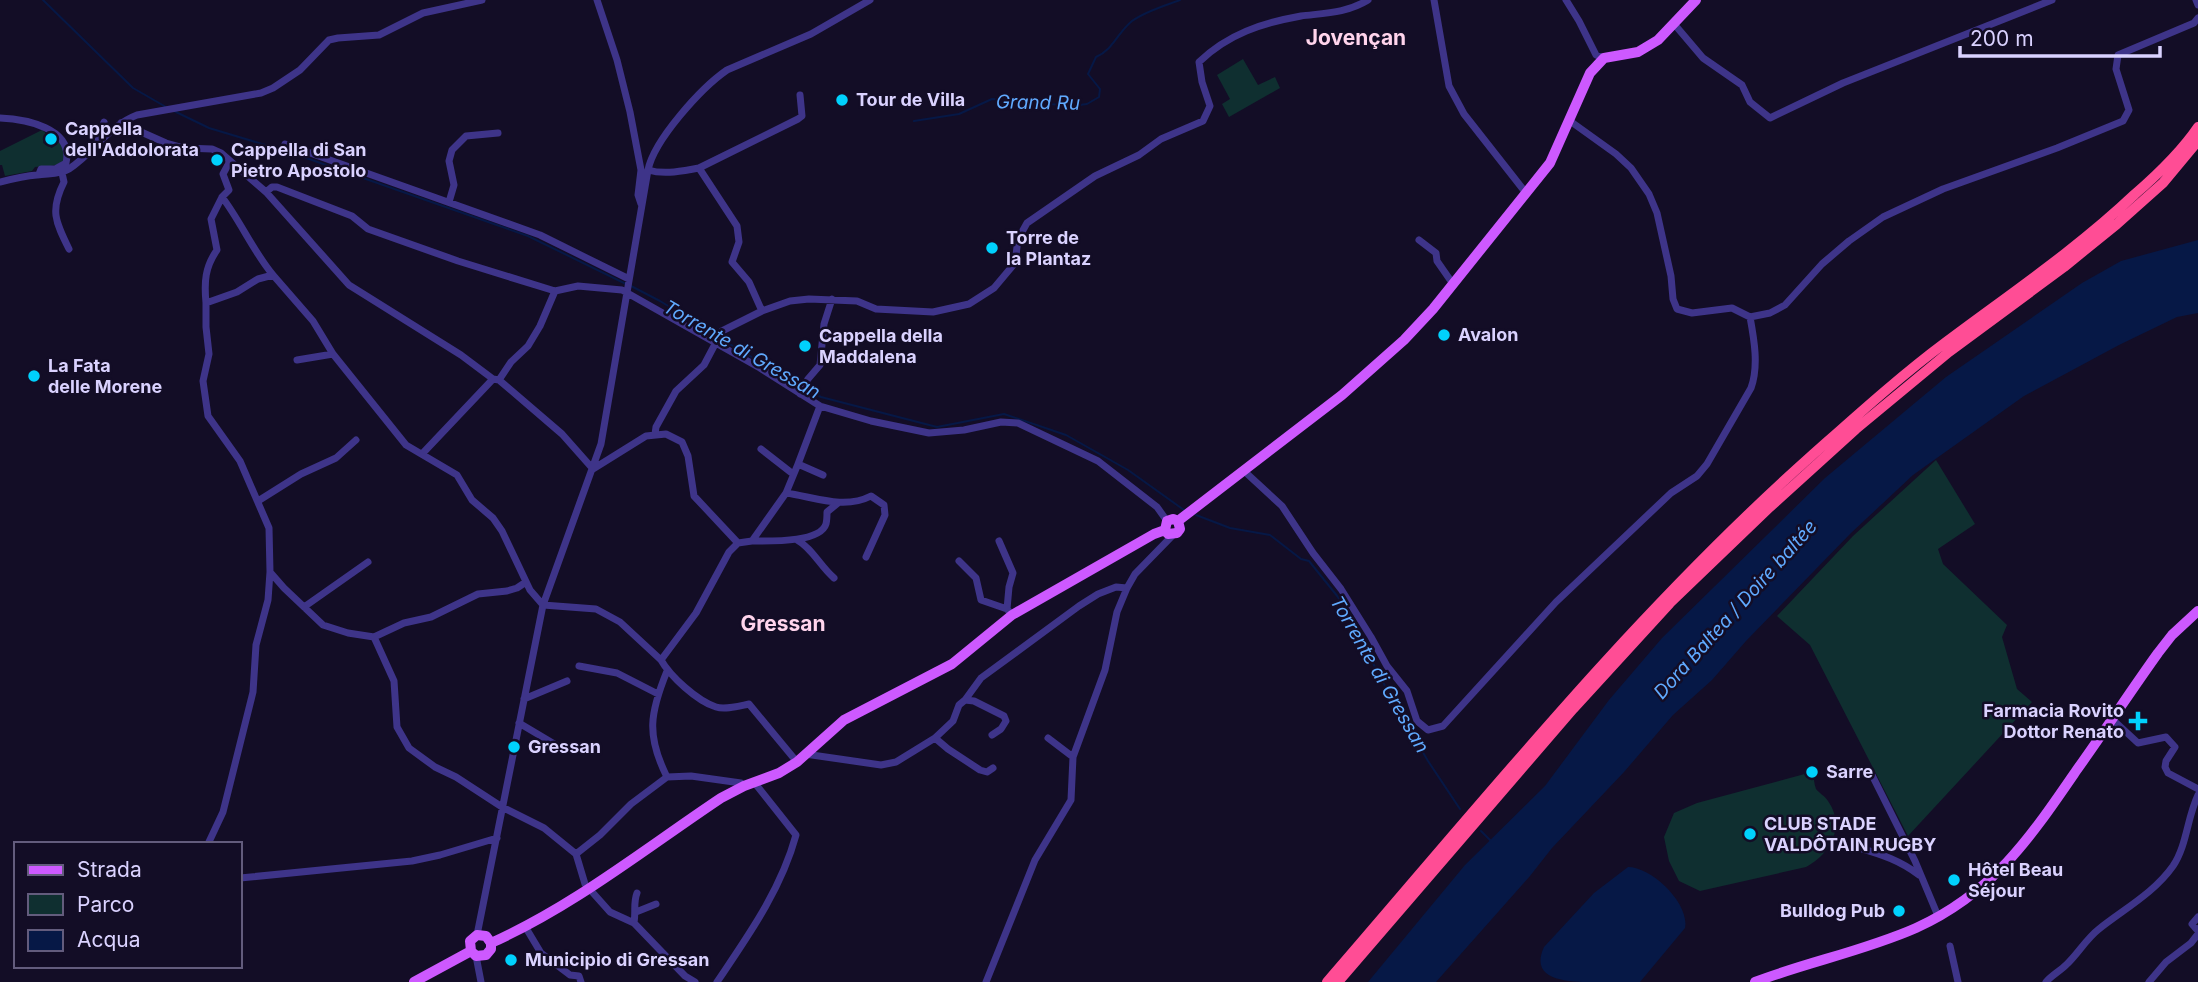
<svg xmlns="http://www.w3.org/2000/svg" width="2198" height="982" font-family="Inter,sans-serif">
<rect width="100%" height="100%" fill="#130d26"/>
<!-- green -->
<path fill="#0f2f30" d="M1243,59L1258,85L1275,77L1280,88L1229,117L1222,104L1230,99L1217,75Z
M42,130L47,134L43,143L52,148L60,141C76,165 53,167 35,167L32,171L5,176L2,165H0V151Z
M1936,460L1975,524L1938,549L1943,564L2007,625L2002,637L2017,689L2032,702L1908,836L1810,645L1777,616L1853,536Z
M1812,772C1814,777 1814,784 1816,789C1819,793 1825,796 1828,801C1846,827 1830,854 1806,867L1700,891L1679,881L1669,861L1664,837L1674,813L1697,803Z"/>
<!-- water -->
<path fill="#061846" d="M2198,240V313L2177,317L2119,345L2024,396L1913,475L1851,533L1746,641L1712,680L1673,715L1624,772L1552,848L1530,876L1436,982H1368L1465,865L1545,786L1609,700L1662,638L1825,478L1946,377L2082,283L2121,261Z
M1628,867C1652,867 1690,904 1685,928L1640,982C1625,982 1610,982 1596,982C1570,982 1528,982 1544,947L1594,893Z"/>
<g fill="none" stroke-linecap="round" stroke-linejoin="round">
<!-- stream -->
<path stroke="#061846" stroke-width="2" d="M43,0L133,88L166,107
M174,111L209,128L292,153L528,236L626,284
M914,121L959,114L992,99L1072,106L1087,104L1099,97L1100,89L1088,74L1096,57C1113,50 1118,32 1132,21C1146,11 1164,6 1180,0
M631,286L660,301L717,336
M721,339L801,386
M805,389L821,397L937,427L1004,414L1066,435L1128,470L1184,510
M1196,515L1230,528L1270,535L1301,559L1309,561L1338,597L1393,701L1428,761L1460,809
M1481,831L1490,840"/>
<!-- minor -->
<path stroke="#3e3489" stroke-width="7" d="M597,0L617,60L630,112L641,170L638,195L641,204
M1434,0L1449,86L1464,114L1526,193
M1566,0L1579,21L1596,55L1604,58
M2196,0L2198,5
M1675,25L1703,58L1742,85L1750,102L1770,118L1843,83L2052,0
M800,95L802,116L798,119L699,168L737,226L739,242L732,262L749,282L762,311L790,301L809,299L857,301L876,309L933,312L969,304L994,288L1015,263L1018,239L1027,223L1095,176L1139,155L1161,139L1203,121L1210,106L1202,82L1199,62C1228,34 1262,23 1301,16C1325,13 1347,13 1368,0
M0,118C25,119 74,128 66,163L55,169H41L39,174
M1570,121L1616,154L1631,168L1649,194L1657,213L1671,276L1673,299L1677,309L1692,313L1732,308L1750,317L1770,313L1785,305L1822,264L1849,241L1883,217L1943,189L2057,148L2123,121L2129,110L2116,69L2118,55L2194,23L2198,18
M121,123L166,143L184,148L212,149L221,153L266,192L272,187H277L352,216L368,229L458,261L555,291L578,286L622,290L760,368L820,406L871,421L929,433L964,430L1001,422L1018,423L1098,461L1157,507L1167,521
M98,141L104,122
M285,144L540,235L629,279
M648,170C665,175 681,171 699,168
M62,173L64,182C50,210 55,221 69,249
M0,182C12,179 25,176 37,175C48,173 59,175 69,169C94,153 108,126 137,115L261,93L273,88L300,70L329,40L338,38L379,35L423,13L482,0
M266,192L349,285L461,355L493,379L499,380L562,434L593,469L646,436L666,434L682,442L688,456L694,496L738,543L752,541L786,493L798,464
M222,197L229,190L223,174L230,161
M449,202L454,185L449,161L452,150L466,136L498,133
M1419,240L1436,253L1437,261L1453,284
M273,275C253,251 241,222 222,197L211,219L217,250C205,267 204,282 206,303L237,292L258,279L273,275L313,321L333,354L406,445L457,475L472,500L493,518L502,531L530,590L543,605L596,609L620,622L661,660L696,613L729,552L738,543
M206,303V327L209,354L203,381L208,416L240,461L269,528L270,572L284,588L323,625L348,633L374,637L404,623L431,617L478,594L507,591L517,588L526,582
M297,360L333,354
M499,380L511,362L528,346L540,326L555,291
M800,394L808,379L820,365L824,324L832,299
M820,406L798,464L823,475
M655,434L656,427L676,391L704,365L722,331L762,311
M761,449L793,474
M422,454L493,379
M1243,470L1282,506L1313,553L1341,589L1371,637L1387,666L1407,691L1417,721L1428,730L1443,726L1556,602L1671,493L1697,476L1707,464L1751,388C1759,366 1754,339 1750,317
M786,493C814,497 844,510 871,496L884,505L885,515L866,557
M258,501L301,474L336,458L356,440
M797,540C812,548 820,566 834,578
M752,541C769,541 820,543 826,524C827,520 827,516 827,512L838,503
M999,541L1013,573L1009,587L1007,609L1012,615
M959,561L976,578L981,600L1007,609
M304,607L368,562
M374,637L394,681L397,727L409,748L435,767L456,777L502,807L544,828L576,854L585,884L610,912L634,923L685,976L695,982
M661,660C670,676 697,701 716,707C725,710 739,706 749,704L797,762
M579,666L617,673L658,694
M667,671C650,713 646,735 667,777L691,776L741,783L744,786
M524,699L567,681
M965,700L981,678L1079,606L1098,594L1116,587L1127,588
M2112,719L2138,743L2166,737L2175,747L2166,761L2165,767L2168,773L2198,789
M519,723L561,748
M935,738L948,749L980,770L987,772L993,768
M1048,738L1073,757
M805,754L881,765L896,762L935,738L953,721L959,705L965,700L974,701L1004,716L1006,721L1001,729L992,735
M1871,773L1915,861L1938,916
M208,844L223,812L253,692L256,645L268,600L270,572
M1859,848C1881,854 1901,861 1919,875
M576,854L600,835L631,804L667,777
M240,878L412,861L440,855L497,838
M636,912L656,904
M2198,917L2192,924L2198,931
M634,923C636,912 633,903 637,893
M526,928L541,953L570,975L579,976L581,982
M477,935L543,605L601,444L648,170C654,140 701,88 727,70L811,34L870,0
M1950,946L1958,982
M476,956L481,982
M717,982C748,936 781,890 796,835L754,782
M986,982L1035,860L1071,800L1073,757L1105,670L1117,612L1127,588L1135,574L1173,535
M2046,982C2052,975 2060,971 2066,965C2078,954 2086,939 2099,929C2124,909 2154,893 2173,866C2187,845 2187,818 2198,795
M2149,982L2166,962L2191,943L2198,934"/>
<!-- major -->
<path stroke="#cd59ff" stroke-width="10" d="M1165,530L1167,521L1173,519L1178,521L1342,395L1404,340L1433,309L1550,163L1590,73L1604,58L1638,52L1658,40L1696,0
M471,951L476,956L486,955L491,949V943C574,906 646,848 721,798L744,786L779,773L797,762L844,720L952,664L1012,615L1154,534L1165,530L1168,534L1177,533L1180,529L1178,521
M471,951L470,941L477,935L486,936L491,943
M414,982L471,951
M1755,982C1807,962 1864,951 1916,928C1993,893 2030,838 2076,771C2104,732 2130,692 2158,653L2172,635L2198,611"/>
<!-- highway -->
<path stroke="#ff4d95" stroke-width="10" d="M1327,982C1483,802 1632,616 1810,457C1854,418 1899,377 1946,342C2010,294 2077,249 2135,194C2158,174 2181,152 2198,127
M1338,982L1573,709L1670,603L1770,507L1856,429L1949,352L2064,267L2117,224L2163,183L2198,141"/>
</g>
<!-- markers -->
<g fill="#00d1fd" stroke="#130d26" stroke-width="2.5">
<circle cx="842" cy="100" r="7"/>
<circle cx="51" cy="139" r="7"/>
<circle cx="217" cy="160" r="7"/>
<circle cx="992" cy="248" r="7"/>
<circle cx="1444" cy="335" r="7"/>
<circle cx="805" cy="346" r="7"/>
<circle cx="34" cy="376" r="7"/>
<path d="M2134.5 710.5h7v7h7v7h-7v7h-7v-7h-7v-7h7z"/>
<circle cx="514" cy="747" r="7"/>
<circle cx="1812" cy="772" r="7"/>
<circle cx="1750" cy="834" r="7"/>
<circle cx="1954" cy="880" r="7"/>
<circle cx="1899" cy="911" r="7"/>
<circle cx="511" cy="960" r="7"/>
</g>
<g text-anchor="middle" stroke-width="5" stroke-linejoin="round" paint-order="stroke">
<!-- poi labels -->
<g font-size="18" font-weight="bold" fill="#dad2ff" stroke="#130d26" text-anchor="start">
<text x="856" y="106">Tour de Villa</text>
<text x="65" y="135">Cappella<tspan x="65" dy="21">dell'Addolorata</tspan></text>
<text x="231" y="156">Cappella di San<tspan x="231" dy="21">Pietro Apostolo</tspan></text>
<text x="1006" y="244">Torre de<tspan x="1006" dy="21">la Plantaz</tspan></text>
<text x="1458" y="341">Avalon</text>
<text x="819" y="342">Cappella della<tspan x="819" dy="21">Maddalena</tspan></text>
<text x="48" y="372">La Fata<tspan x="48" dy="21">delle Morene</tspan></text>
<text x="2124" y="717" text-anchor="end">Farmacia Rovito<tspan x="2124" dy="21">Dottor Renato</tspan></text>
<text x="528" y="753">Gressan</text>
<text x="1826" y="778">Sarre</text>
<text x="1764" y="830">CLUB STADE<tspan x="1764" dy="21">VALDÔTAIN RUGBY</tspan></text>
<text x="1968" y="876">Hôtel Beau<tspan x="1968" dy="21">Séjour</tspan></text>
<text x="1885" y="917" text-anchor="end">Bulldog Pub</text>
<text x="525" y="966">Municipio di Gressan</text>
</g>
<!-- water labels -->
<g font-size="19" font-style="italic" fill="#60aaff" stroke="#130d26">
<text transform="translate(1038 102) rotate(1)" y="7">Grand Ru</text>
<text transform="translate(742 349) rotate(30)" y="7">Torrente di Gressan</text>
<text transform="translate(1735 609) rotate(-48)" y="7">Dora Baltea / Doire baltée</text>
<text transform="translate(1380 674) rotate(60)" y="7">Torrente di Gressan</text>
</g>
<!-- quarter labels -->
<g font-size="21" font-weight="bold" fill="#ffd4ec" stroke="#130d26">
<text x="1356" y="45">Jovençan</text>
<text x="783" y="631">Gressan</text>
</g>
</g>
<!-- legend -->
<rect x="14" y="842" width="228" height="126" fill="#130d26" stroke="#635c7d" stroke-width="2"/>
<rect x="28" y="865" width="35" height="10" fill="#cd59ff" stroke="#635c7d" stroke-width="2"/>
<text x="77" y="877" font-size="21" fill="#dad2ff">Strada</text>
<rect x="28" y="894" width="35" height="21" fill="#0f2f30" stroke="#635c7d" stroke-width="2"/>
<text x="77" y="912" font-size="21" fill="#dad2ff">Parco</text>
<rect x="28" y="930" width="35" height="21" fill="#061846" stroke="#635c7d" stroke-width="2"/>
<text x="77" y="947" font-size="21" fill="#dad2ff">Acqua</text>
<!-- scale -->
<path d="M1960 46v10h200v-10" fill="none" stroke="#dad2ff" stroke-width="3.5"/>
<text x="1970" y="46" font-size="21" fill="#dad2ff" stroke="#130d26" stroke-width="5" paint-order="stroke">200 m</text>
</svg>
